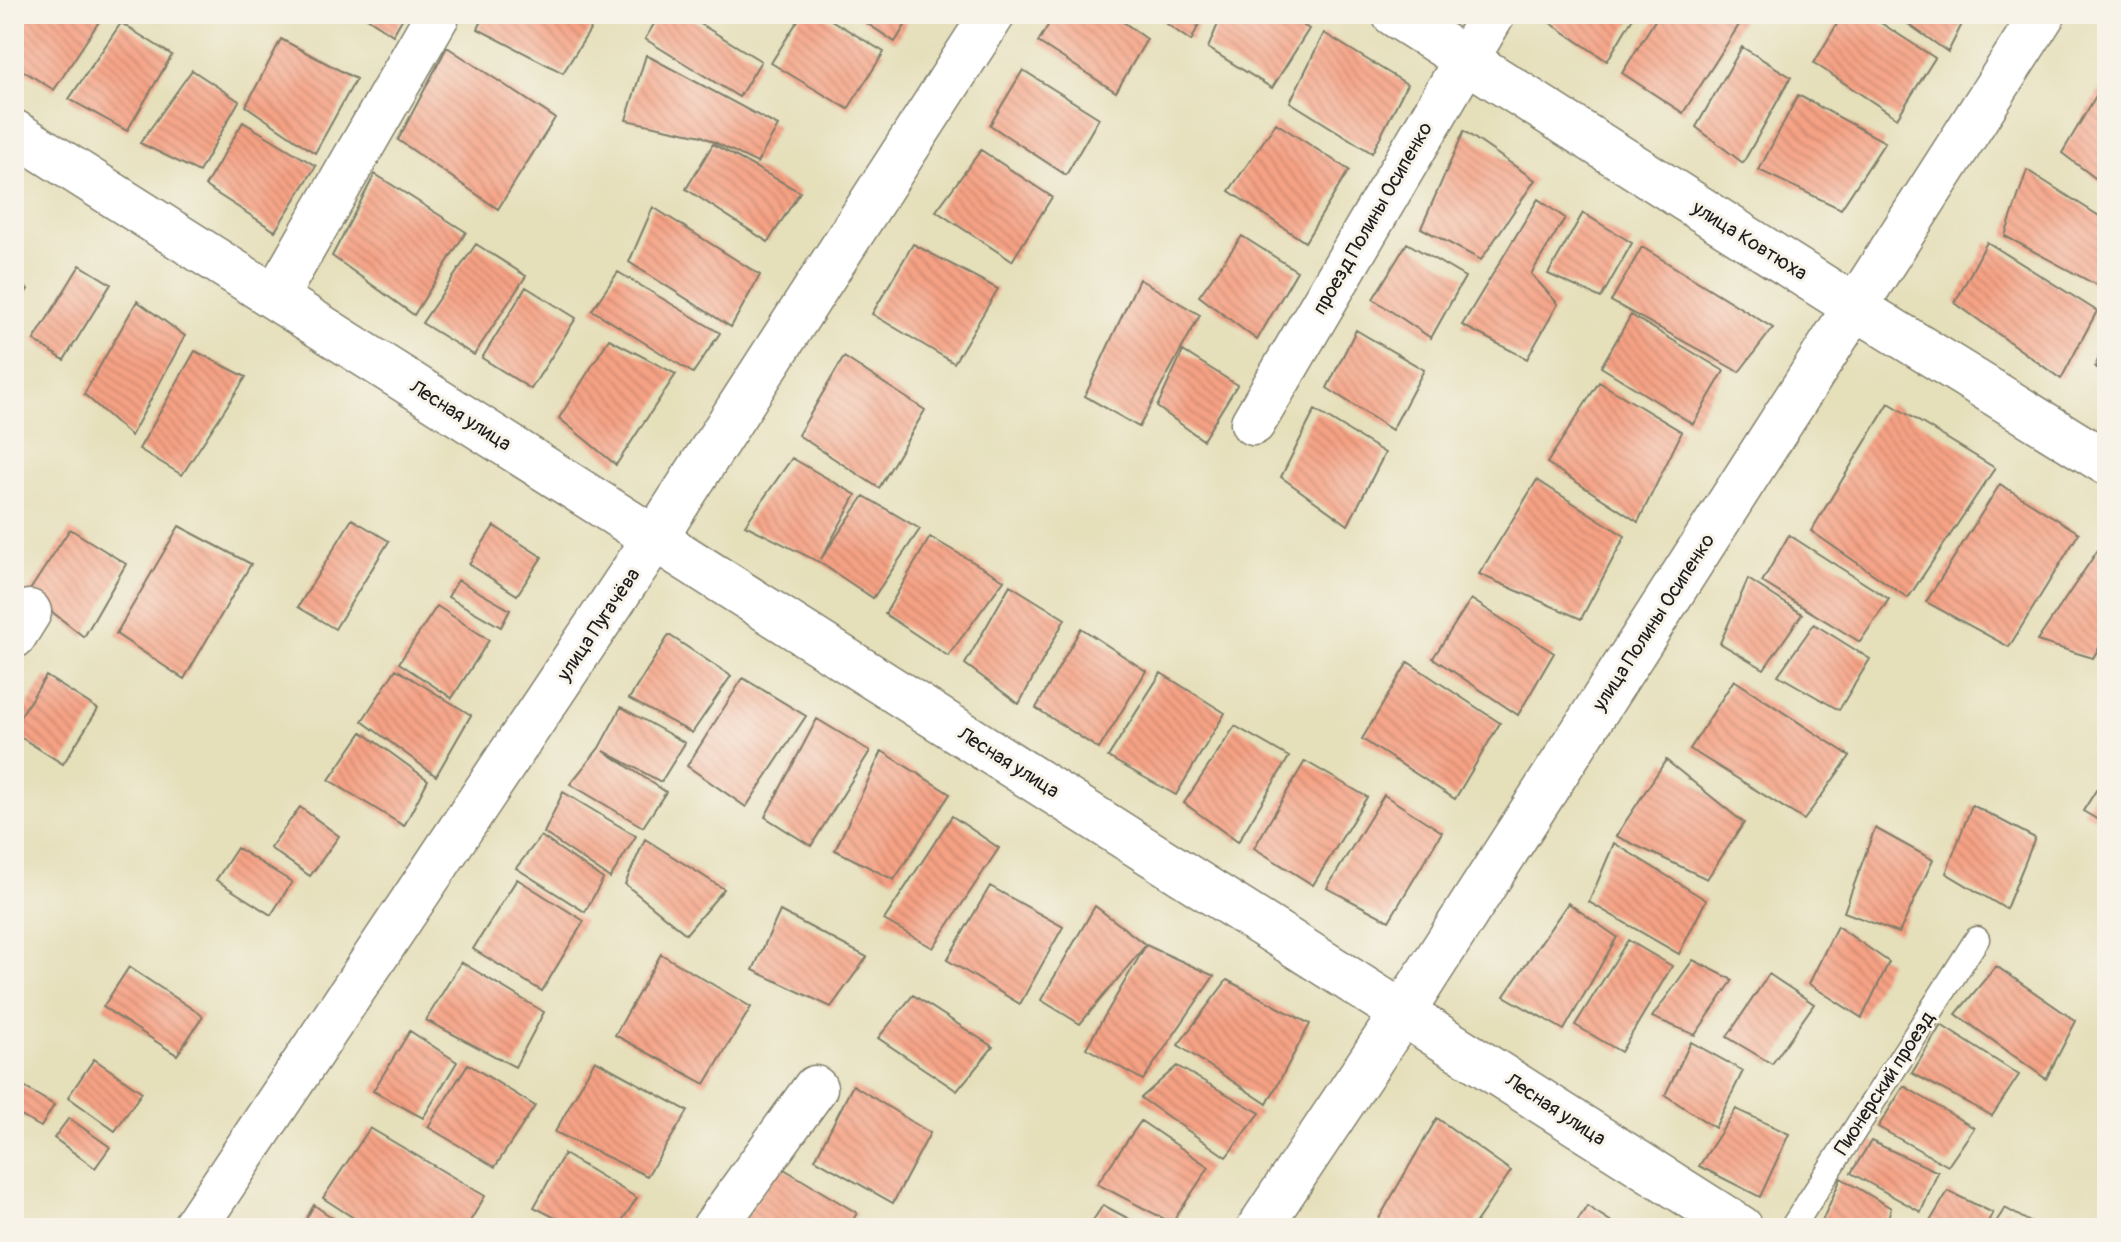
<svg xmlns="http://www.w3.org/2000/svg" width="2121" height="1242" font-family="Pangolin,sans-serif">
<defs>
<pattern id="building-back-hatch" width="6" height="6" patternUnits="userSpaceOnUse" patternTransform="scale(2)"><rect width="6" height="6" fill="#f5a184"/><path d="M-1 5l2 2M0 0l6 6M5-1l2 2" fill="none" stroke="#d18a71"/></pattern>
</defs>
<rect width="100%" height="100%" fill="#f7f3e8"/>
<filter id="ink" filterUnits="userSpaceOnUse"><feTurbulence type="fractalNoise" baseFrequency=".0125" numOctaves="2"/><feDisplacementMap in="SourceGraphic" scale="16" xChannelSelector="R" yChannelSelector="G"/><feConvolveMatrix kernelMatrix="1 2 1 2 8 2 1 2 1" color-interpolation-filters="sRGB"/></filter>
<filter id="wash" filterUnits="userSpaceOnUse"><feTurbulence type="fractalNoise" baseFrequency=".006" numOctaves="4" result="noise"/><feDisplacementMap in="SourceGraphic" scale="32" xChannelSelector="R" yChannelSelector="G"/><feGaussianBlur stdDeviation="1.8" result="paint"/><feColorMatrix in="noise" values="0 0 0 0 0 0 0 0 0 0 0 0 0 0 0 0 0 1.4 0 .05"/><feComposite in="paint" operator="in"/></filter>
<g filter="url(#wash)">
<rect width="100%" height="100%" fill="#e5dfba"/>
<g id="blocks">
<!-- building -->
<path fill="url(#building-back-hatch)" d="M14,14H104L54,90L14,65Z
M361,14H405L393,35Z
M485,14H600L563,73L478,29Z
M660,14H684L761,61L739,97L645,39Z
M802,14H821L884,52L848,109L771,63Z
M853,14H912L895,42Z
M1055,14H1112L1147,39L1116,92L1038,42Z
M1153,14H1204L1191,41Z
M1222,14H1285L1309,29L1272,88L1208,48Z
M1537,14H1635L1607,61Z
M1659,14H1739L1744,17L1683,113L1622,73Z
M1843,14H1867L1935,58L1897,118L1814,63Z
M1894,14H1967L1948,52Z
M121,23L172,55L127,131L69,99Z
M1324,33L1407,84L1372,153L1290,102Z
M281,39L356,79L315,153L246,106Z
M447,47L555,118L498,209L398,140Z
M1742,47L1791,77L1743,163L1696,127Z
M646,55L778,126L757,163L702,136L626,120Z
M192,70L239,101L199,172L140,143Z
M1023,70L1099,118L1066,175L990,125Z
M2100,89L2107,93V187L2062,153Z
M1798,95L1885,142L1841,209L1759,170Z
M243,122L316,166L275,231L205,186Z
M1276,123L1349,170L1305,242L1229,191Z
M1464,131L1535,180L1481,260L1421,228Z
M713,144L800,192L768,242L686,189Z
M981,150L1052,197L1012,261L936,211Z
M2027,170L2107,221V268L2098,286L2005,236Z
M375,174L466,232L414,315L332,256Z
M1538,199L1565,218L1531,274L1558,304L1527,359L1462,325Z
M653,207L760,275L731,327L629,262Z
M1583,213L1632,243L1601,298L1548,274Z
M1242,236L1297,271L1257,340L1199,296Z
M1987,242L2097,311L2061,379L1955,303Z
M1407,243L1465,277L1431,338L1373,299Z
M476,244L526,276L474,355L422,323Z
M913,244L998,289L954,363L872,314Z
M1642,247L1773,328L1739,372L1611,301Z
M80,265L111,284L64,360L34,340Z
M618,272L720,333L693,373L592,310Z
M1139,279L1200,315L1139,427L1085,396Z
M14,281L28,289L14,311Z
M526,287L576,318L531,389L482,358Z
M137,301L185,336L131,436L84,394Z
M1631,315L1724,371L1693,424L1601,367Z
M1356,330L1424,370L1392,430L1327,388Z
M2107,338V375L2095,367Z
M609,339L676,374L616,465L559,418Z
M195,351L246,377L182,475L139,449Z
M1183,351L1237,385L1203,440L1157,407Z
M844,357L925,410L879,488L798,435Z
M1599,382L1682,432L1638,522L1547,463Z
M1889,403L1995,468L1908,598L1811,531Z
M1315,410L1385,453L1348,525L1281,477Z
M792,458L856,495L821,559L864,496L920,529L873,598L819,562L745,525Z
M1537,480L1625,536L1581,619L1479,574Z
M2000,484L2079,533L2009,647L1926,602Z
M352,519L389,541L335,629L298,607Z
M179,526L251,564L184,679L116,634Z
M494,526L542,557L517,595L469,564Z
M70,529L126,564L84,637L28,593Z
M1789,535L1889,599L1860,642L1762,582Z
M930,537L1004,580L948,656L885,614Z
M2100,547L2107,552V634L2093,658L2037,641Z
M1748,579L1802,614L1764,669L1720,643Z
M458,580L510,610L501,627L448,597Z
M1010,585L1065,619L1019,704L965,664Z
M1471,599L1554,653L1518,715L1433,658Z
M437,606L489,640L452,698L399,663Z
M1814,624L1870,659L1839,710L1778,675Z
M1081,628L1146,671L1099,749L1036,708Z
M669,635L731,676L692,733L629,699Z
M1408,662L1500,723L1455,799L1362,739Z
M396,669L471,715L436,776L362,721Z
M1161,673L1225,713L1176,795L1108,757Z
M46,676L98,709L63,764L14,733V726Z
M743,678L806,716L746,807L687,766Z
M1734,680L1850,756L1804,820L1690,749Z
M621,707L685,743L661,782L604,751L666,792L643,827L570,784L599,748Z
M817,719L870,751L811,846L765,817Z
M1235,726L1289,757L1238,842L1184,803Z
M362,732L428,780L404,826L329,780Z
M882,751L950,794L894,880L835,850Z
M1666,760L1744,823L1707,879L1616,836Z
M1305,761L1367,797L1313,885L1254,848Z
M2107,773V825L2083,811Z
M563,792L636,836L610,878L544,833Z
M1384,795L1442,832L1389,921L1327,888Z
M1972,805L2035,838L2006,909L1946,873Z
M300,807L339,836L310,876L270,848Z
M952,816L999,848L933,948L884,920Z
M1875,828L1933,860L1899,933L1844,912Z
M541,836L603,879L585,912L516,868Z
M645,839L724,889L686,934L625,884Z
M1614,843L1706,900L1679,954L1589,902Z
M237,848L292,882L271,915L216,880Z
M517,879L584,921L542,991L473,949Z
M990,886L1063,927L1020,1004L947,960Z
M1568,903L1617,937L1564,1030L1504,996Z
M1095,906L1146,945L1080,1024L1041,1000Z
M780,911L867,957L831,1007L753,970Z
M1837,926L1889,962L1862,1018L1809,984Z
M1628,940L1672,966L1621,1052L1575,1025Z
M1146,945L1214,976L1143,1080L1086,1048Z
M661,954L751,1007L705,1084L615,1035Z
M1693,960L1733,980L1695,1035L1652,1017Z
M461,962L544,1012L515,1067L426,1020Z
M1996,966L2076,1021L2046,1079L1956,1014Z
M129,967L203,1016L177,1055L103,1007Z
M1769,974L1814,1004L1772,1064L1727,1037Z
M1227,980L1310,1024L1267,1104L1178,1045Z
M913,995L993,1047L957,1091L878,1038Z
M1941,1025L2019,1075L1992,1116L1912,1073Z
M410,1031L457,1062L423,1118L373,1091Z
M1691,1042L1743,1071L1715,1128L1665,1095Z
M94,1059L142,1092L115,1131L68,1097Z
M595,1060L688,1111L647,1176L555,1132Z
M468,1064L535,1106L495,1167L428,1127Z
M1177,1066L1260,1113L1226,1157L1141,1098Z
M14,1081L54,1105L41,1127L14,1112Z
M853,1085L930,1133L893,1203L815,1159Z
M1904,1086L1974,1128L1948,1166L1878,1127Z
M1736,1109L1789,1134L1760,1197L1699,1166Z
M69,1118L110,1147L95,1168L54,1138Z
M1437,1118L1511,1171L1472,1228H1392L1378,1220Z
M1141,1121L1209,1167L1172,1223L1097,1184Z
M370,1128L485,1196L466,1228H369L323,1198Z
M1871,1141L1938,1172L1921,1212L1851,1173Z
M564,1154L637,1198L617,1228H575L534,1207Z
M779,1166L857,1213L848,1228H739Z
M1841,1178L1891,1208L1885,1228H1819Z
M1948,1191L1993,1213L1984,1228H1926Z
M314,1205L347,1228H301Z
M1103,1205L1146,1228H1088Z
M1587,1206L1621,1228H1573Z
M2005,1208L2041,1228H1992Z"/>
</g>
</g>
<g filter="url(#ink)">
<use href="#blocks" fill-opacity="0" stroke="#807e6b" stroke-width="2"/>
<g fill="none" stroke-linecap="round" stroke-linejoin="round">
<defs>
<path id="service" d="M1792,1228L1977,939"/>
<path id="minor" d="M14,132L1741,1228
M275,297L438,14
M1253,423L1493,14
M14,636L29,612
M194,1228L655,538L993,14
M714,1228L815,1088
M1259,1228L1403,1012L2043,14"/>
<path id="tertiary" d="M1394,14L1855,307L2107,463"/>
</defs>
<!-- service casing -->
<use href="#service" stroke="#807e6b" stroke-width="27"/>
<!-- minor casing -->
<use href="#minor" stroke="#807e6b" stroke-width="47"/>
<!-- tertiary casing -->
<use href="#tertiary" stroke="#807e6b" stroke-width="47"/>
<!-- service -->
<use href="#service" stroke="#fff" stroke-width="24"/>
<!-- minor -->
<use href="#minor" stroke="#fff" stroke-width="44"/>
<!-- tertiary -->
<use href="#tertiary" stroke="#fff" stroke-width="44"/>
</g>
</g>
<g text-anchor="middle" stroke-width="6" stroke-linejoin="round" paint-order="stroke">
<!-- street labels -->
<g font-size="20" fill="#1c1c1c" stroke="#f7f3e8">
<text transform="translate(1372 218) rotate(-60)" y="7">проезд Полины Осипенко</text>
<text transform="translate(1750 240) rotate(32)" y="7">улица Ковтюха</text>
<text transform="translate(461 415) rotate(32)" y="7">Лесная улица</text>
<text transform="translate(1653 622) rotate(-57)" y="7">улица Полины Осипенко</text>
<text transform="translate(598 624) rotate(-56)" y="7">улица Пугачёва</text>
<text transform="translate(1009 762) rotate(32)" y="7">Лесная улица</text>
<text transform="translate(1884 1083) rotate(-57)" y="7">Пионерский проезд</text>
<text transform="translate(1556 1109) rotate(33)" y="7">Лесная улица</text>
</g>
</g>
<!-- margin -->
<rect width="2121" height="1242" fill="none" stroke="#f7f3e8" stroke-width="48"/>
</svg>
